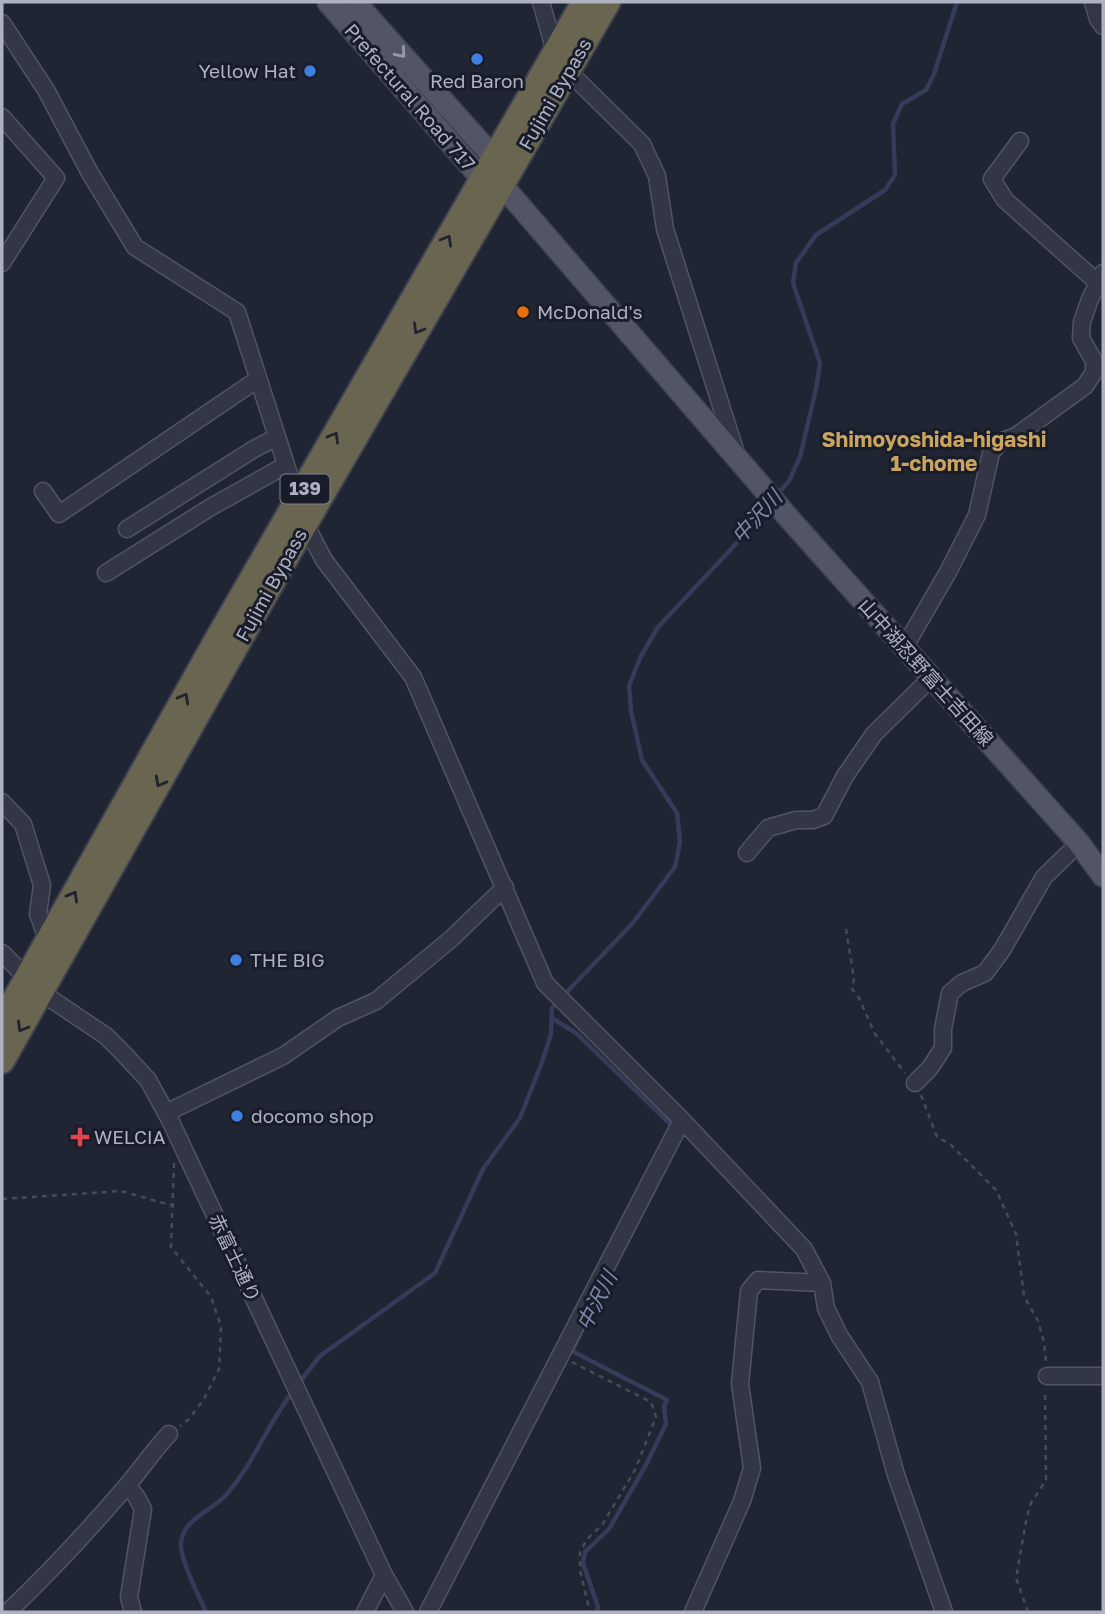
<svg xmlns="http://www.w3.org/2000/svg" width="1105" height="1614" font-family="'Golos Text','Noto Sans JP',sans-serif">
<rect width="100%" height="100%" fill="#202534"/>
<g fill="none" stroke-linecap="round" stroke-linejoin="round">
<!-- stream -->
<path stroke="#353c5a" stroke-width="4.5" d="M778,494L789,481L800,457L816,389L820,363L793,283L796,263L816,235L885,190L895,175L893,124L902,104L926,90L934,74L957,2
M564,995L632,924L675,867L680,842L677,813L642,760L631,711L629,686L640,658L658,627L748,531L768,506
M552,1018L576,1033L674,1128
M588,1318L572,1351L667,1400L664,1406L666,1424L646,1465L609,1529L585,1552L583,1563L598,1607L597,1612
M299,1383L320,1356L435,1273L483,1169L520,1118L542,1062L551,1034L552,1008L558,1002
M206,1612C199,1596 179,1558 181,1542C185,1518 208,1513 224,1497C253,1466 267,1424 294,1390"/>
<defs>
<path id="minor" d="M541,2L555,51
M1093,2L1098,19L1103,26
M2,23L46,90L90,173L135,247L237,312L305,524L324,560L413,677L545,983L682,1120L804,1249L822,1283L826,1308L839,1335L870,1382L896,1475L944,1612
M568,71L642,144L657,176L665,229L736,453
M2,117L56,178L2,263
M1020,141L992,179L1005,200L1098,283
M43,491L59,514L258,379
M127,529L254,449L277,437
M106,573L211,507L286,465
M904,648L948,572L977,515L991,453L1000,442L1016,436L1085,386L1094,372V361L1081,338L1082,322L1090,299L1103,273
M2,802L23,824L42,885L38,914L48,941
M747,853L768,828L796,820H813L824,816L845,776L874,734L931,678
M2,953L42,993L106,1036L123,1053L148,1080L170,1120L384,1575L405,1612
M915,1083L930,1068L943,1048V1029L950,993L962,983L985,973L1002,950L1044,877L1079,843
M166,1113L283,1056L338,1018L376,1001L451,939L505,887
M1047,1376H1103
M127,1486L136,1496L143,1509L129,1597L133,1612
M8,1612C49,1573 87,1532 124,1489C140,1471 152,1452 169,1434
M365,1612L384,1575
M428,1612L682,1120
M693,1612L742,1501L752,1468L740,1384L749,1291L758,1280L822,1283"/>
<path id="major" d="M328,2L482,179L497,184
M355,2L494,158L502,185L787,516L1079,843L1103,876"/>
<path id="highway" d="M2,1022L220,634L584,2
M2,1061L305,524L608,2"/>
</defs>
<!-- minor casing -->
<use href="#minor" stroke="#515463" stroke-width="19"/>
<!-- major casing -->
<use href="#major" stroke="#3d404e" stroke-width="24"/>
<!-- highway casing -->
<use href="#highway" stroke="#3e414f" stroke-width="28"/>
<!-- path -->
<path stroke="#414e55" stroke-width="2.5" stroke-dasharray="5 5" stroke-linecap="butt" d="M846,929L854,979L852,989L858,996L875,1034L905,1073
M921,1095L937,1137L950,1144L996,1190L1016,1234L1024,1296L1038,1321L1044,1342L1046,1361
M174,1163L171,1247L211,1297L221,1326L219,1369L204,1399L189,1419L180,1426
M2,1199L121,1191L174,1206
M572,1362L651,1402L656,1417L635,1470L602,1525L587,1539L580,1552V1570L590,1612
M1028,1612L1016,1578L1027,1516L1031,1503L1046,1480L1045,1392"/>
<!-- minor -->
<use href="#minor" stroke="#333745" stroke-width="16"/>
<!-- major -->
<use href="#major" stroke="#515565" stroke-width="21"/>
<!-- highway -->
<use href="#highway" stroke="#6a6551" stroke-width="24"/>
</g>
<!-- one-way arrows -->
<defs><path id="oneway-chevron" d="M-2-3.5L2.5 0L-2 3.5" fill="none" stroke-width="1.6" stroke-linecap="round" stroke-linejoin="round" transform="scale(1.75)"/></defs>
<use stroke="#969aab" href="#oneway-chevron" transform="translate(401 53) rotate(49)"/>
<g stroke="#21232d">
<use href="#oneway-chevron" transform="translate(447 240) rotate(-60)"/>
<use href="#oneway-chevron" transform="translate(418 329) rotate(120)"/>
<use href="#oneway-chevron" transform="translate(334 437) rotate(-60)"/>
<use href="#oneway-chevron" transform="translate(184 698) rotate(-61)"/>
<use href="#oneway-chevron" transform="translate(160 782) rotate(119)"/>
<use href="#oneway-chevron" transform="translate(73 896) rotate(-61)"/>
<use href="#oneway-chevron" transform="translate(22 1027) rotate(120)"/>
</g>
<!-- markers -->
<g fill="#3f7fe0" stroke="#191c29" stroke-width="2.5">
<circle cx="477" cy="59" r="7"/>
<circle cx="310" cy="71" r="7"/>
<circle cx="236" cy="960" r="7"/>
<circle cx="237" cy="1116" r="7"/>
</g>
<circle fill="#e8710a" stroke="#191c29" stroke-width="2.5" cx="523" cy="312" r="7"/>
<path fill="#e0444e" stroke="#191c29" stroke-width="2.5" d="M76.5 1126.5h7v7h7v7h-7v7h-7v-7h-7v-7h7z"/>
<g text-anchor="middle" stroke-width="6" stroke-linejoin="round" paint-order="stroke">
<!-- shield labels -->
<rect fill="#191c29" stroke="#818494" stroke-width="2" x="280.5" y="474.5" width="49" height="29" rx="5"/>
<g font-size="18" font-weight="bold" fill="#adb1c2">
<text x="305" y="495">139</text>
</g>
<!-- poi labels -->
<g font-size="19" fill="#adb1c2" stroke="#191c29" text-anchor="start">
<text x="296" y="78" text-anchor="end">Yellow Hat</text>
<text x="477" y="88" text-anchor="middle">Red Baron</text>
<text x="537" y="319">McDonald's</text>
<text x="250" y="967">THE BIG</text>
<text x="251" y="1123">docomo shop</text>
<text x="94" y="1144">WELCIA</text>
</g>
<!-- street labels -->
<g font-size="19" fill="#adb1c2" stroke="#191c29">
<text transform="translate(555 94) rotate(-60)" y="7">Fujimi Bypass</text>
<text transform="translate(410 97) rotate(49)" y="7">Prefectural Road 717</text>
<text transform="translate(271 585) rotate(-61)" y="7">Fujimi Bypass</text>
<text transform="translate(926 672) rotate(48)" y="7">山中湖忍野富士吉田線</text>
<text transform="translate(235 1258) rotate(65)" y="7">赤富士通り</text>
</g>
<!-- neighbourhood labels -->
<g font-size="21" font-weight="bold" fill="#cba45f" stroke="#191c29">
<text x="934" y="447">Shimoyoshida-higashi<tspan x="934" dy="24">1-chome</tspan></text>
</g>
<!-- water labels -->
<g font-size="21" font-style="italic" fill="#7f89ad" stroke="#191c29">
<text transform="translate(757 517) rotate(-48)" y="7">中沢川</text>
<text transform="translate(597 1301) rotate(-63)" y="7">中沢川</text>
</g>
</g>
<!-- border -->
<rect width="1105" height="1614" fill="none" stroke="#adb1c2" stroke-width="7"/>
</svg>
